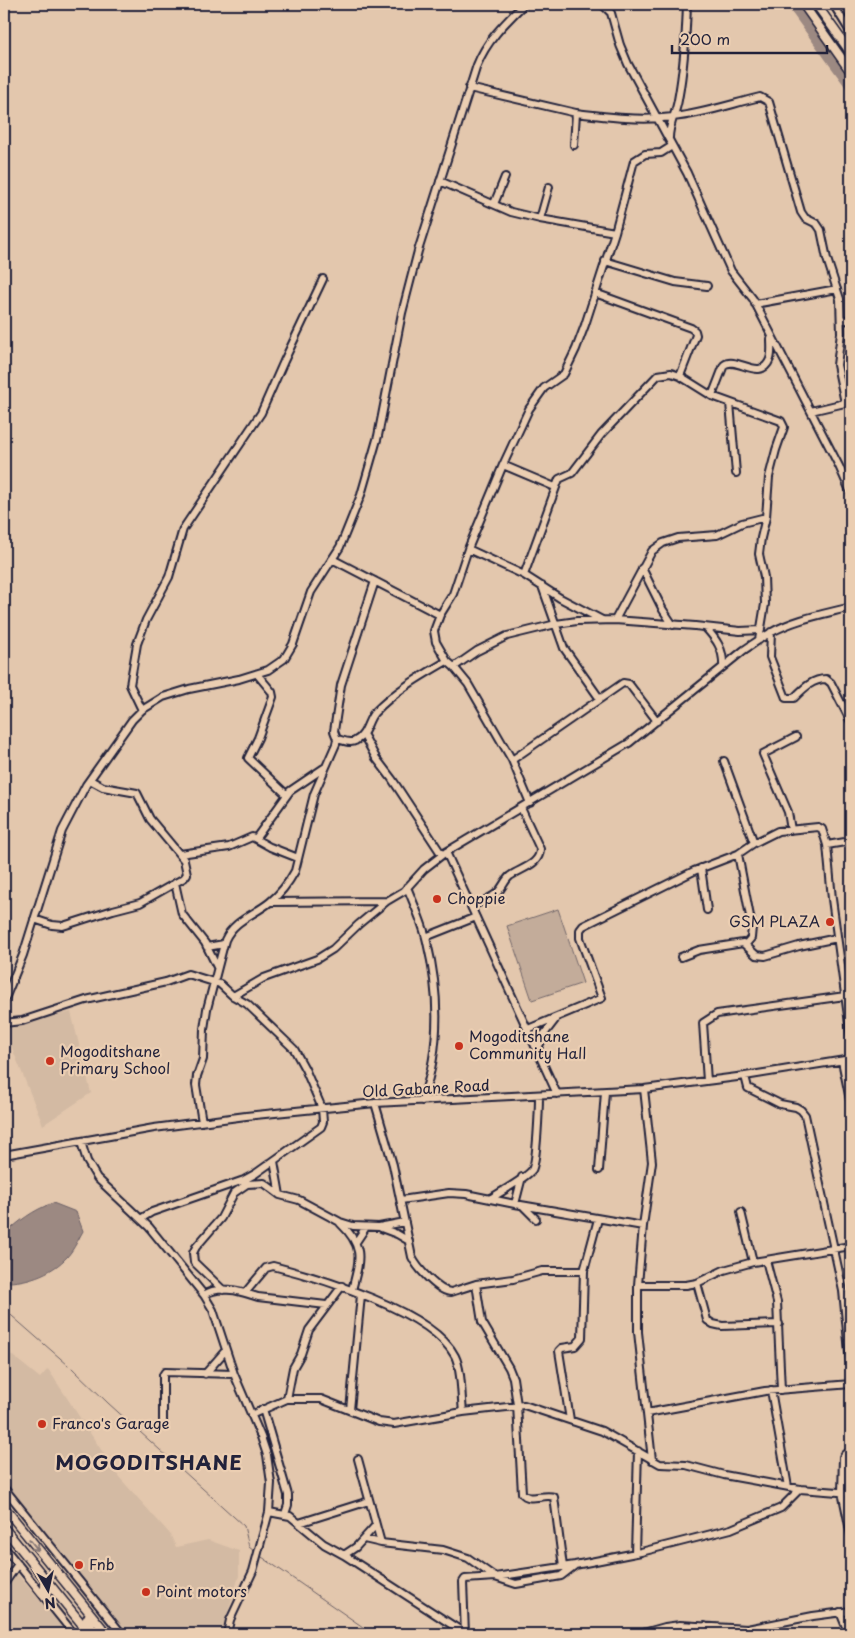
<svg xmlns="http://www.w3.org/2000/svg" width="855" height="1638" font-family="'Playpen Sans',sans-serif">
<rect width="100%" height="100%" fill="#e3c7ad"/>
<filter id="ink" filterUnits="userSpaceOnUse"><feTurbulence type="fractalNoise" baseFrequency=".02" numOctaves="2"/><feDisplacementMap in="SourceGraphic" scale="10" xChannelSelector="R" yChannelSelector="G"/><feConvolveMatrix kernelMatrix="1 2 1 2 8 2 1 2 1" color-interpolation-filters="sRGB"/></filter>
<g filter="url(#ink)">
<!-- built -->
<path fill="#d3baa3" d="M71,1012L91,1093L43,1125L4,1028Z
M4,1349L40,1378L48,1369L119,1477L170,1534L176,1547L208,1540L239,1551V1576L221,1634H128L4,1482Z
M4,1559L61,1625L67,1634H4Z"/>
<!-- green -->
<path fill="#c3ac9a" stroke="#72676a" d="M558,909L583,983L532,1000L507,926Z"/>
<!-- water -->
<path fill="#9c8982" stroke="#6b6066" d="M53,1203L76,1212L83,1231C79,1238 76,1245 71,1252C57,1272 27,1283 4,1282V1235C19,1221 33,1210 53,1203Z"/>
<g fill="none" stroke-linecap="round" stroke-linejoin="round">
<!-- stream -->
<path stroke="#6b6066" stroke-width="1" d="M4,1309L68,1365
M72,1368L108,1403L244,1526L249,1547L254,1551
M262,1557L373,1634"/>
<!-- river -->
<path stroke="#9c8982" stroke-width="9" d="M791,4L851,87"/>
<defs>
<path id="minor" d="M602,4L611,13L620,45L628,64L687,173L731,271L753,299L839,466L851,493
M833,4L851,33
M469,88L576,113L574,145
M576,113C608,117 641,121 673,117C702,114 731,104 760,97L769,102L801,212L805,218L817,224L821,230L827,259L840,299L841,333L837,365L845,403L811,411
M669,138C669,124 676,113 678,100C684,68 686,36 687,4
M440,181L511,212L540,219L615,232
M494,204L505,177
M540,219L549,187
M605,261L675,282L707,286
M595,293L691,328L695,331L696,335L680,376
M755,304L837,289
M841,319L851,321
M712,396L724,365C736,355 761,383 770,359C772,353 771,345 771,339
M730,403L736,473
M503,465L555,487
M468,549L524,575L560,598L602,620
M332,559L440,615
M642,568L663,610L673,625
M524,575L559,479L572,473L601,435L658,375L671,373L680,376L712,396L781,421L784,427L776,450L769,477L766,517L761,538L759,554L764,577L765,604L759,640
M542,586L564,648L600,699
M615,620L652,551L663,543L678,538L717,535L742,523L766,517
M705,627C716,639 724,649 723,667
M771,632L770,657L786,698H794C803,689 812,679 826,679L831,683L851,722
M454,667L477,651L507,636L556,624L577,621L615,620L695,626L740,631L761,630
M257,674L272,692L273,697L258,738L248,758L287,795
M142,710L130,685L137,644L146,620L169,577L183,529L261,413L284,361L323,279
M363,734L376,758L392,779L442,855
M337,739C342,740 350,744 355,741C367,735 367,721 374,713C395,691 421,676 447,661
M512,760L623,683L629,684L657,721
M724,761L754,843
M530,803L512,760L468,684L454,667L447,661L436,642L434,631L440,615L453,594L468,549L503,465L529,409L544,388L564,374L576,349L585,325L615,232L634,161L645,154L661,153L672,146
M791,830L788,812L763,754L796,737
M256,838L290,791L324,768
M827,845L851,841
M446,852L557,1094
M180,854L229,847L252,837L270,847L298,858
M738,854L752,927L751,938L746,944
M701,868L707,910
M175,883L182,914L205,943L217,967
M407,887C414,905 423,923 427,942C440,996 441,1048 422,1101
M271,902L387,901
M471,906C480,902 491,899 498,892C503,887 505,880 510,876C521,868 540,865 540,849L521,808
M34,919L52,925L63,926L113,910L140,903L184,878L187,874L184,860L150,819L137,793L103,787L90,780
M428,936L476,917
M207,947L224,944
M681,957L699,950L743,943L756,955L765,956L799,946L837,938
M233,996L264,978L317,959L333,949L359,924L387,901L404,891L424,869L446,852L629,743L744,650C753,644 761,638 770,633C795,619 824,614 851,607
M4,1001L23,955L62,831L86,785L132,720L142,710L163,697L189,689L239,679L268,670L284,659L293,644L311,592L340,547L361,495L378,436L402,313L418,251L477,65C487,40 505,23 524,4
M4,1023L22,1021L86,1000L166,982L188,974L220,984L233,996L247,1004L294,1049L305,1069L322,1108L323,1122L321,1127L255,1174L244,1180L152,1212L142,1218
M528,1029L602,998L580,938V930L583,926L694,871L738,854L754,843L778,831L818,827L822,829L827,845L832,899L851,1038
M537,1050L545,1033L555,1020
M842,1061L851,1105
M745,1076L748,1088L780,1104L796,1107L801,1110L805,1115L843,1291L851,1372
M707,1081L703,1023L717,1014L845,996
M644,1089L652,1162L643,1226L638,1285V1332L652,1460
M375,1103L393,1165L412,1257C417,1268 439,1292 451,1292L476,1284L513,1279L542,1271H584
M202,1122L196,1085L197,1076L203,1059L204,1029L207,1009L225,940C234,920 254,915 270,902C280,894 289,882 295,871L314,794L336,744L337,739L334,731L341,685L375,581
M81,1142L87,1161L97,1178L149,1227L204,1295L213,1310L234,1374L261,1437L267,1455L271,1483L269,1512L253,1571L230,1620L227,1634
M4,1155L154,1128L246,1116L375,1103L644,1089L745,1076L851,1059
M274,1161L280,1195
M599,1170L605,1092
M490,1199C500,1192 525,1179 532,1170C537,1162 539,1107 539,1095
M401,1200L449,1193L466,1194L515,1204L643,1226
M515,1204L522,1177
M523,1206L536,1219
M741,1212L753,1262
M340,1223C365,1247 360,1259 352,1290
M381,1228L397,1234L409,1241
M356,1242L366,1227
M766,1260L777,1302L781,1390
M697,1283L707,1320L713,1324L722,1326L779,1324
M476,1284L482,1322L509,1368L513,1378L517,1405L522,1493C529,1503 544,1493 554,1497L563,1567
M638,1285H686L697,1283L724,1270L753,1262L851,1246
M223,1290L194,1262L193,1253L196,1247L221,1218L234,1193L247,1184L264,1183L280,1195L299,1200L340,1222L353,1226L379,1227L405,1222
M245,1293L258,1297L326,1305
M204,1295C215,1287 233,1289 245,1293L266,1268L273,1266C320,1278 432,1311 455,1356C462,1370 461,1396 463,1412
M205,1374L226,1350
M771,1390L788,1487
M287,1399L293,1368L301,1354L309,1330L342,1286
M263,1409L288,1495V1505L285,1514
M350,1410L361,1295
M647,1413L765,1391L851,1384
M251,1415L287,1399H321L379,1422L394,1424L463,1412L524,1405L602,1431L660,1464L686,1465L724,1475L800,1489L851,1493
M570,1420L559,1351L562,1348L575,1346L582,1338L584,1271L598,1219
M163,1425V1375L165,1372L234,1374
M851,1453L845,1454L843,1457L842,1492L851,1535
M358,1459L381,1543
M4,1488L122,1634
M269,1512L290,1516L324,1544L344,1555L466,1634
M299,1523L369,1501
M364,1539L381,1543L443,1550L468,1558L495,1577L516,1584L561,1576L574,1566
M4,1547L74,1634
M635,1553L638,1451
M344,1555L356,1547L376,1525
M4,1584L18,1564
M840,1612L849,1634
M705,1626L707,1634
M465,1634L463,1582L465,1579L495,1577L575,1565L641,1552L731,1529L781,1508L800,1489
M640,1634L665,1627L680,1625L747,1629L813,1616L851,1611"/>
<path id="major" d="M803,4L851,72
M816,4L851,53
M4,1507L107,1634
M4,1528L90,1634
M45,1597V1578
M90,1614L87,1619L94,1633"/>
</defs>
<!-- minor casing -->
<use href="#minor" stroke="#22223b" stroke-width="10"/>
<!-- major casing -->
<use href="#major" stroke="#22223b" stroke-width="11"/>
<!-- minor -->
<use href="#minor" stroke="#ebceb2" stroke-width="6"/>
<!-- major -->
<use href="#major" stroke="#ebceb2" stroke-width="8"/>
</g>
<!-- one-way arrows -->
<defs><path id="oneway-shaft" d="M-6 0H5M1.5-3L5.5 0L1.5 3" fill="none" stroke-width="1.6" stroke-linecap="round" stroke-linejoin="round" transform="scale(1.25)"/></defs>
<use stroke="#867876" href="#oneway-shaft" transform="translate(34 1545) rotate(51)"/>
</g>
<!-- markers -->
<g fill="#c8321e" stroke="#ebceb2" stroke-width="2">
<circle cx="437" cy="899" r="5"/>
<circle cx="830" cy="922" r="5"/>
<circle cx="459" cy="1046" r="5"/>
<circle cx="50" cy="1061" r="5"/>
<circle cx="42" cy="1424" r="5"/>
<circle cx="79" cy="1565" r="5"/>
<circle cx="146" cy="1592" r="5"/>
</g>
<g text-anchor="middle" stroke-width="4.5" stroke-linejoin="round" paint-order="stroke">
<!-- poi labels -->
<g font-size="15" fill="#22223b" stroke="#ebceb2" text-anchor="start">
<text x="447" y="904">Choppie</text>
<text x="820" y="927" text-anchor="end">GSM PLAZA</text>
<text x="469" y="1042">Mogoditshane<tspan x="469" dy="17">Community Hall</tspan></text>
<text x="60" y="1057">Mogoditshane<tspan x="60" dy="17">Primary School</tspan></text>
<text x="52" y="1429">Franco's Garage</text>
<text x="89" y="1570">Fnb</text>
<text x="156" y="1597">Point motors</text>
</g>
<!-- street labels -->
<g font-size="15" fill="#22223b" stroke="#ebceb2">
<text transform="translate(426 1089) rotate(-3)" y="5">Old Gabane Road</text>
</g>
<!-- district labels -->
<g font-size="20" font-weight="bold" letter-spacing="1" fill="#22223b" stroke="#ebceb2">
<text x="149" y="1470">MOGODITSHANE</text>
</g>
</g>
<!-- margin -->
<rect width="855" height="1638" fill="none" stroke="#ebceb2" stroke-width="20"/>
<rect x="10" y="10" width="835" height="1618" fill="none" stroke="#22223b" stroke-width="2" filter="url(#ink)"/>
<!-- north arrow -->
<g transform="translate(48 1590) rotate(171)" stroke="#ebceb2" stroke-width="4" paint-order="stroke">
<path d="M0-4L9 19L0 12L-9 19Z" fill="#22223b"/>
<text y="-8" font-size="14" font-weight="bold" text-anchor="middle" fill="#22223b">N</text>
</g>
<!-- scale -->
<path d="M672 45v8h155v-8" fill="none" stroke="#22223b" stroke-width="2.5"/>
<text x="680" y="45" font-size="15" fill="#22223b" stroke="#ebceb2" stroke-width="4" paint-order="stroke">200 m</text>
</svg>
